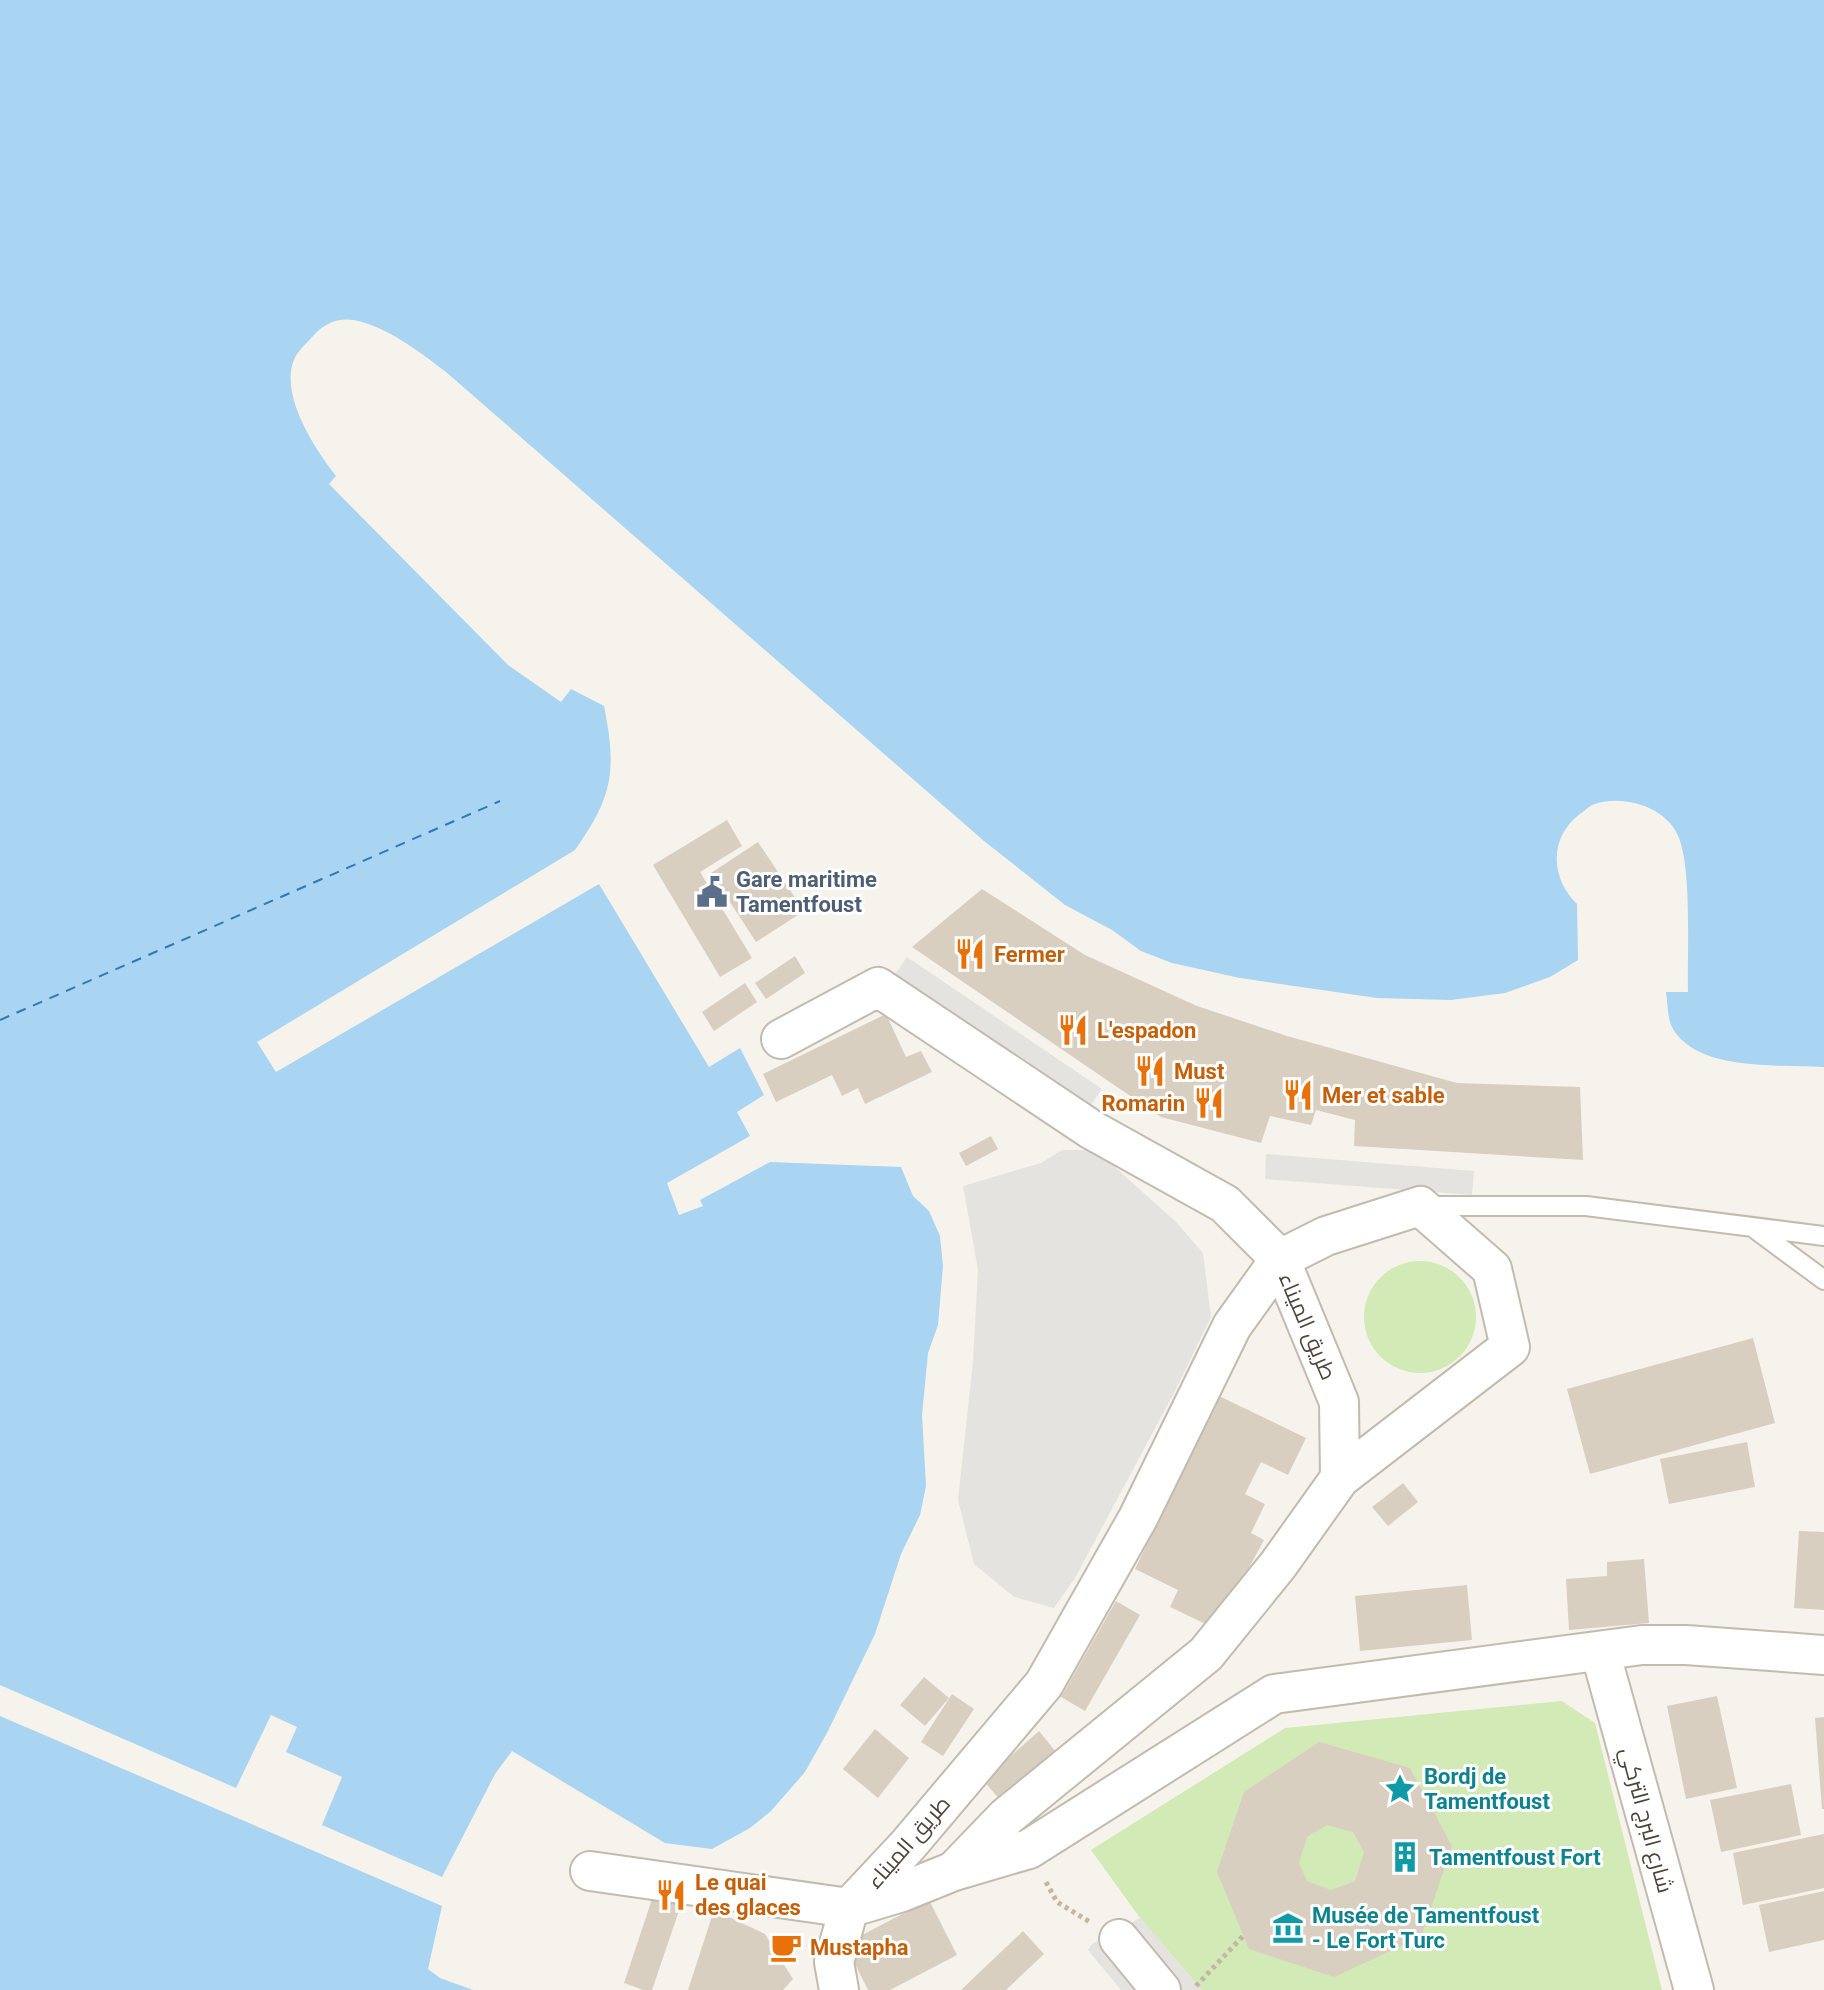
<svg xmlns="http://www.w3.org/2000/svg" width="1824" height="1990" font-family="Roboto,Cairo,sans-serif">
<rect width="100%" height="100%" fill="#f6f3ec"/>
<!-- green -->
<path fill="#d2eab5" d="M1364 1317a56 56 0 1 1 112 0a56 56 0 1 1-112 0Z
M1562,1701L1595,1723L1662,1990H1202L1140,1918L1091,1850L1285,1728Z"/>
<!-- parking -->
<path fill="#e5e3e0" d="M907,957L1102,1089L1086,1112L891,980Z
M1062,1150H1096L1176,1222L1203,1253L1211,1317L1174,1393L1075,1578L1054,1608L1014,1597L974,1564L958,1500L973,1361L978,1270L963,1186L1041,1163Z
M1266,1154L1474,1171L1472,1195L1265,1179Z
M1140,1918L1202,1990H1121L1088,1950L1092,1944Z"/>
<!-- water -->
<path fill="#a9d4f2" d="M0,0H1824V1067C1779,1064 1699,1072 1673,1029C1667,1019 1668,1004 1666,992H1688C1687,951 1692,873 1679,838C1668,808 1625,794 1595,804C1590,805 1585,811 1580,814C1549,837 1550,878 1577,904L1578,960L1550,977L1505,993L1451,1000L1377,998L1240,978L1172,963L1141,951L1112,930L1065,905L984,841L446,372C421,353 393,331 362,322C343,316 326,321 313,336C308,342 301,348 297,354C275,389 315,449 336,476L329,484L508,665L561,702L571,689L604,706C617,771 613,796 575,850L257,1042L276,1072L599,884L709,1067L740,1048L764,1095L737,1112L750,1136L667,1183L679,1215L703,1206L700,1200L770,1162L901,1167L913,1196L929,1211L940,1236L943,1266L938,1325L928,1353L922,1415L926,1486L920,1515L901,1554L875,1634L828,1731L805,1772L771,1811L750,1828L712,1849L665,1843L512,1751L495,1774L442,1877L322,1825L342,1777L286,1752L297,1727L271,1715L236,1788L0,1685Z
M0,1716L442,1906L428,1969L440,1978L473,1990H0Z"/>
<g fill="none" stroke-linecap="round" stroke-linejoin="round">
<!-- ferry -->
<path stroke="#2e7ab2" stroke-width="2" stroke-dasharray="10 8" stroke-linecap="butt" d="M0,1020L500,801"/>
</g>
<!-- building -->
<path fill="#d8cfc1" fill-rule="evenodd" d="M727,820L742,846L700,872L752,958L720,977L653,865Z
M758,842L804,911L756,942L711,873Z
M982,889L1085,955L1197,1006L1287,1036L1457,1083L1580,1087L1583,1160L1354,1146L1355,1120L1316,1110L1311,1125L1270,1116L1261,1143L1161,1117L912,947Z
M795,956L805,973L766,999L755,983Z
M745,983L757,1002L714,1031L702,1012Z
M886,1014L906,1057L921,1051L932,1072L865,1104L858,1088L842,1096L832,1075L776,1102L763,1074Z
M991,1136L998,1149L966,1166L959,1153Z
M1753,1338L1775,1423L1590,1474L1567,1389Z
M1219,1396L1306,1438L1288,1475L1261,1462L1245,1494L1265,1504L1251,1533L1264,1540L1216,1629L1170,1607L1178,1590L1135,1569Z
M1747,1442L1755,1487L1669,1504L1660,1459Z
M1403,1483L1418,1502L1388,1526L1372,1507Z
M1799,1531L1824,1532V1610L1794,1608Z
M1644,1559L1649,1623L1569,1630L1566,1579L1607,1576V1562Z
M1467,1585L1472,1640L1360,1651L1355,1596Z
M1116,1601L1140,1615L1085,1711L1061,1697Z
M924,1677L949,1698L925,1726L900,1705Z
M952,1694L974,1709L943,1756L921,1742Z
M1717,1696L1737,1788L1686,1799L1667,1706Z
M1824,1717V1809H1822L1815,1718Z
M875,1729L909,1758L878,1798L843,1769Z
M1039,1731L1056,1752L1001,1801L983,1780Z
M1319,1742L1410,1768L1452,1846L1421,1937L1334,1977L1249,1949L1217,1872L1244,1792ZM1327,1825L1353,1832L1364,1852L1355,1881L1331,1890L1307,1881L1299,1863L1307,1837Z
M1791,1784L1801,1835L1721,1852L1710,1800Z
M1824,1834V1888L1743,1905L1733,1853Z
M655,1890L683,1899L652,1990H643L624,1983Z
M1824,1891V1940L1769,1952L1759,1905Z
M929,1900L957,1955L890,1990H868L845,1944Z
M714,1910L765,1934L793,1979L783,1990H688Z
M1023,1931L1044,1954L1006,1990H961Z"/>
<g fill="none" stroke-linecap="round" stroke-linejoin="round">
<defs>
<path id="service" d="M1427,1206H1586L1824,1236
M1755,1229L1824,1280"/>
<path id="minor" d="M781,1039L878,987L1092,1130L1225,1204L1280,1259L1339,1402L1340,1478L1278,1565L1206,1654L1006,1817L954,1871
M1600,1651L1694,1990
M590,1871L849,1908L902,1892L954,1871L1029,1849L1274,1694L1642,1645H1686L1824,1655
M1119,1939L1161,1990
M839,1990L834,1962L849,1908L908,1845L1044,1684L1138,1518L1232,1326L1280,1259L1326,1236L1420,1206L1492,1269L1510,1347L1340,1478"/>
</defs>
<!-- service casing -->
<use href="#service" stroke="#c2bbae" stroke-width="22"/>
<!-- minor casing -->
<use href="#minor" stroke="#c2bbae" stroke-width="42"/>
<!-- path -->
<path stroke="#c4b79f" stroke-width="5" stroke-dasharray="4 4" stroke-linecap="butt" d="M1046,1882L1057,1902L1090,1922
M1196,1986L1244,1935"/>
<!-- service -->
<use href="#service" stroke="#fff" stroke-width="18"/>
<!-- minor -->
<use href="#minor" stroke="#fff" stroke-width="38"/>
</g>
<!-- icons -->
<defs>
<symbol id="civic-bare" viewBox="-9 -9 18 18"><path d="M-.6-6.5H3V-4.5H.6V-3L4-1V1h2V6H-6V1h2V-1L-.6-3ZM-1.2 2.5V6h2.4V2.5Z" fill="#5c6f8a" stroke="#fff" stroke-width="2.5" paint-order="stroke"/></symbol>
<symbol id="restaurant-bare" viewBox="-9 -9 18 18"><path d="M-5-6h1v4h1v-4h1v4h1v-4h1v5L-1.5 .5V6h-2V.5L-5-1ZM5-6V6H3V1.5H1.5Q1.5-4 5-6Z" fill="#e8710a" stroke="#fff" stroke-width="2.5" paint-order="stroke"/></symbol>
<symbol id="sight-bare" viewBox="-9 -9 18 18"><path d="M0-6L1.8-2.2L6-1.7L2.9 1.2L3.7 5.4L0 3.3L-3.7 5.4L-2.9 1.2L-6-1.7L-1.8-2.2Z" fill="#0f9aa8" stroke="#fff" stroke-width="2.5" paint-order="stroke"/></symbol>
<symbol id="building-bare" viewBox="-9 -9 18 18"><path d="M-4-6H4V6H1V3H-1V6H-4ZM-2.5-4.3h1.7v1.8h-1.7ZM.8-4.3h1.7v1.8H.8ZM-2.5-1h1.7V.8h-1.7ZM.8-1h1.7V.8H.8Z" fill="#0f9aa8" stroke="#fff" stroke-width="2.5" paint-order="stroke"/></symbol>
<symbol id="museum-bare" viewBox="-9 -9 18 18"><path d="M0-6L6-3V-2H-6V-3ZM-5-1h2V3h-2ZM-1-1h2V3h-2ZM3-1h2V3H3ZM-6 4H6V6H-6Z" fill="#0f9aa8" stroke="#fff" stroke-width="2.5" paint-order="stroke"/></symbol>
<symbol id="cafe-bare" viewBox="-9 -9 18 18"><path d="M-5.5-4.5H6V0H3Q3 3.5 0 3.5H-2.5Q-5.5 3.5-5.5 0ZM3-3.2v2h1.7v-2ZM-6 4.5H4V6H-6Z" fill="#e8710a" stroke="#fff" stroke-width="2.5" paint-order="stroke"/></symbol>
</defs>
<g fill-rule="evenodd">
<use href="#civic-bare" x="690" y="870" width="44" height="44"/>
<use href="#restaurant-bare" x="948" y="932" width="44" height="44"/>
<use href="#restaurant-bare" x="1051" y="1008" width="44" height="44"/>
<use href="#restaurant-bare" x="1128" y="1049" width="44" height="44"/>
<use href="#restaurant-bare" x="1276" y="1073" width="44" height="44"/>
<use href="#restaurant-bare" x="1187" y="1081" width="44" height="44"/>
<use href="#sight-bare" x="1378" y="1767" width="44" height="44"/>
<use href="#building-bare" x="1383" y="1835" width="44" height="44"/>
<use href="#restaurant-bare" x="649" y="1873" width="44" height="44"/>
<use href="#museum-bare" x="1266" y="1906" width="44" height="44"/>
<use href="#cafe-bare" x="764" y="1925" width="44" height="44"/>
</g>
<g text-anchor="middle" stroke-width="6" stroke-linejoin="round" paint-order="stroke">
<!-- service labels -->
<g font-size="22" font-weight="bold" fill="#4e5e75" stroke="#fff" text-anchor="start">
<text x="736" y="887">Gare maritime<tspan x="736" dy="25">Tamentfoust</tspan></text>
</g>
<!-- food labels -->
<g font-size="22" font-weight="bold" fill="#c56008" stroke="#fff" text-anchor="start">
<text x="994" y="962">Fermer</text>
<text x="1097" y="1038">L'espadon</text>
<text x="1174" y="1079">Must</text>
<text x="1322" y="1103">Mer et sable</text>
<text x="1185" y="1111" text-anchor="end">Romarin</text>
<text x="695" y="1890">Le quai<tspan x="695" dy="25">des glaces</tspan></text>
<text x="810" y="1955">Mustapha</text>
</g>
<!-- street labels -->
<g font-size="22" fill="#4b4439" stroke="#fff">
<text transform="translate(1308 1326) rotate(67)" y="8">طريق الميناء</text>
<text transform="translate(1647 1820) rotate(75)" y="8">شارع البرج التركي</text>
<text transform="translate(908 1842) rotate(-49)" y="8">طريق الميناء</text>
</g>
<!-- culture labels -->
<g font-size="22" font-weight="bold" fill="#0d838f" stroke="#fff" text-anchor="start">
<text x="1424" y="1784">Bordj de<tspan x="1424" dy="25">Tamentfoust</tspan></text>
<text x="1429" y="1865">Tamentfoust Fort</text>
<text x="1312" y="1923">Musée de Tamentfoust<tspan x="1312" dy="25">- Le Fort Turc</tspan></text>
</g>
</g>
</svg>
